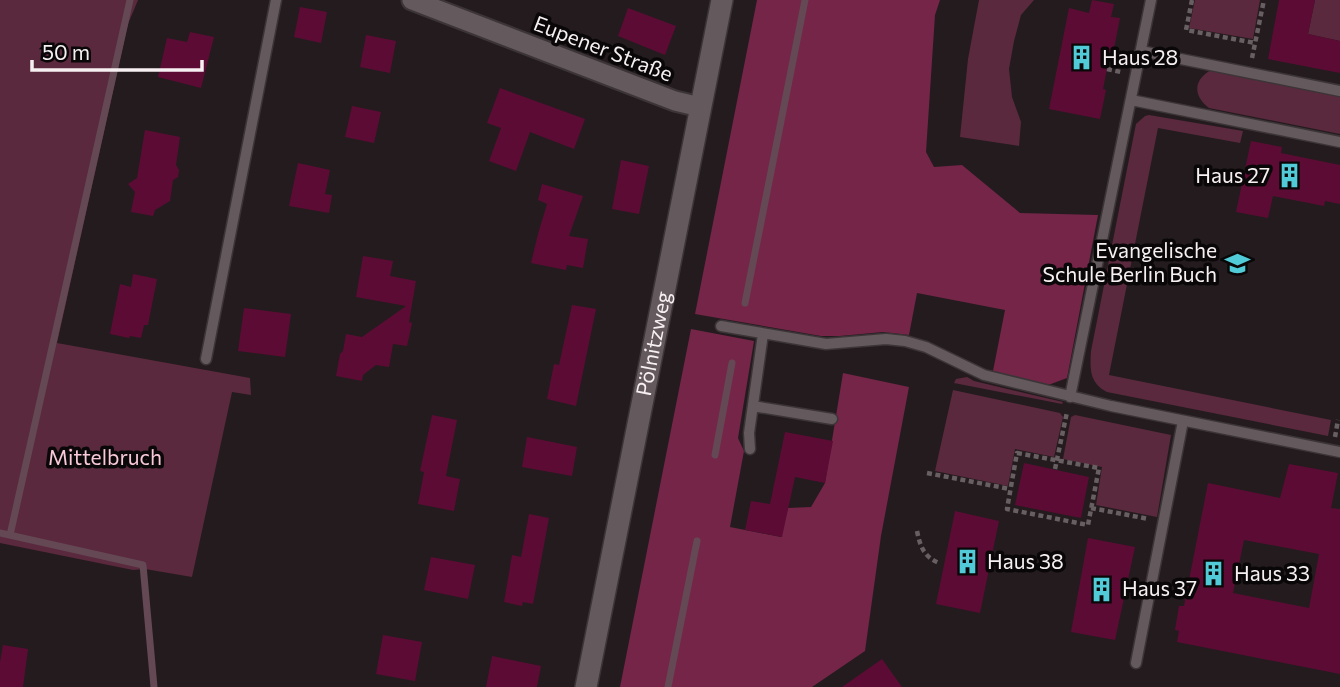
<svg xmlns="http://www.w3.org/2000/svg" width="1340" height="687" font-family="Commissioner,sans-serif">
<rect width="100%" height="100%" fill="#241b1e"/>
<!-- green -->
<path fill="#5a293d" d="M0,0H138L128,24L57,343L250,378L251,395L232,392L192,577L145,569L133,570L0,543Z
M979,0H1034L1021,15L1014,41L1009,69L1012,97L1021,122L1019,146L960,137L968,59Z
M1195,0H1260L1253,39L1189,28Z
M1315,0H1340V41L1308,34Z
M1211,70L1340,96V134L1209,108C1193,96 1193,80 1211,70Z
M1149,115L1243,131L1240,143L1158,128L1109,375L1331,420L1328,436L1107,392C1089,383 1090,368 1091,351L1136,124L1145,116Z
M967,377L974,381L1063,402L1062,404L954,383L956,379Z
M953,390L1060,413L1063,417L1054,457L1015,449L1008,486L935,471Z
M1075,415L1171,435L1157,517L1096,505L1102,467L1063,459L1071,417Z"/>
<!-- forest -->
<path fill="#742548" d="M757,0H940L935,15L926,152L934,167L962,165L1020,213L1098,215L1067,378L1051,384L1041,385L993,371L1005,310L917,293L909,335L883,332L840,336H821L695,314Z
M691,329L754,341L738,438L744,451L730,527L781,537L788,508L811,507L825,483L843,373L909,387L881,536L865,651L812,687H620Z"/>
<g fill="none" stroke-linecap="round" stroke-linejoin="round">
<!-- stream -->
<path stroke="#644854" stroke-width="7" d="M745,303L805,0
M715,455L732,363
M0,533L143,565L154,687
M10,535L130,0
M668,687L697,541"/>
</g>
<!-- building -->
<path fill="#5c0c34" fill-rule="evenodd" d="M1092,0L1114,4L1111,17L1120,18L1114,48H1111L1103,89L1106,90L1100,119L1049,109L1069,8L1089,13Z
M1279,0H1315L1308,34L1340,41V73L1268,59Z
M300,7L327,12L321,43L294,37Z
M628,8L676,26L665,55L618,36Z
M190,32L214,37L201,88L158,77L167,38L187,42Z
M366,35L396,41L390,73L360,67Z
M500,88L585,119L574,149L530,132L516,171L489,161L501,128L487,123Z
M352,106L381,112L374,143L345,137Z
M145,130L180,137L176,165L179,170L178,177L173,180L170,201L155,210L153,216L131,212L135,192L128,184L137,178Z
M1251,141L1282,147L1281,153L1340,165V204L1325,201L1324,206L1273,196L1268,218L1236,212Z
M621,160L649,166L639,214L612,209Z
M298,163L330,170L325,194L332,195L329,213L289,206Z
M542,184L583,196L569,236L588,239L583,268L567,265L566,270L531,263L538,234L547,204L538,200Z
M363,256L393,261L390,276L416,281L409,322L412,323L407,346L393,344L389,367L376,365L363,375L362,381L336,376L340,354L343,351L346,334L362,337L406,306L356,297Z
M133,274L157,279L148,325H144L141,338L130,336L129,338L110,334L120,284L131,287Z
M572,305L596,309L576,406L547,399L554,364L559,365Z
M244,308L291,314L285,357L238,351Z
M432,415L457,420L446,476L460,479L454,511L418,504L424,472L420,471Z
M785,432L833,441L825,483L795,477L782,537L745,530L751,501L770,504Z
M527,437L577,447L572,476L522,467Z
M1024,463L1089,477L1081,518L1015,505Z
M1289,464L1338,473L1331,508L1340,509V674L1177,642L1179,631L1175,630L1179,606H1184L1208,483L1280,498ZM1244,540L1319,554L1309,608L1233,593Z
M955,511L999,521L980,613L936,604Z
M529,514L549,518L533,604L523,602L522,606L504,602L512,555L521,557Z
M1088,538L1135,547L1115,640L1071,632Z
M431,557L475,565L468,599L424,590Z
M383,635L422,642L415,681L376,674Z
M3,645L28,649L23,687H0V662Z
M492,656L541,666L537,687H486Z
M882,659L902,687H842Z"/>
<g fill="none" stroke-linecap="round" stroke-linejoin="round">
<defs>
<path id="lane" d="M1141,51L1340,91
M1131,100L1340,142
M721,326L826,344L886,339L905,341L926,347L984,375L1111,406L1340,452
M206,359L276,0
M1070,397L1151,0
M753,406L832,419
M750,449L749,433L763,334
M1136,663L1183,421"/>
<path id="street" d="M412,0L675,101L700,107"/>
<g id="secondary">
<path id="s1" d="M586,687L722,0"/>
</g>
</defs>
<!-- lane casing -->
<use href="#lane" stroke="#3c3537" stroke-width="13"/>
<!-- street casing -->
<use href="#street" stroke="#3c3537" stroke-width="23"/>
<!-- secondary casing -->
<use href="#secondary" stroke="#3c3537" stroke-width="24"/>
<!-- path -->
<path stroke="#675f62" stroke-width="4.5" stroke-dasharray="5 3.5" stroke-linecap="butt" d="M1192,0L1186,30L1255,43
M1252,58L1264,0
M1107,69L1121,72
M1335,437L1338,420
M1017,453L1099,468L1088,525L1007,509Z
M1055,469L1067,412
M927,473L1010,489
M1091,508L1149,519
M917,531C920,546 924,557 939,563"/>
<!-- lane -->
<use href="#lane" stroke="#64595d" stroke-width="10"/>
<!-- street -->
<use href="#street" stroke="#64595d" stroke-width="19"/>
<!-- secondary -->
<use href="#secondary" stroke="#64595d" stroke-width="21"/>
</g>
<!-- icons -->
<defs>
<symbol id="building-bare" viewBox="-9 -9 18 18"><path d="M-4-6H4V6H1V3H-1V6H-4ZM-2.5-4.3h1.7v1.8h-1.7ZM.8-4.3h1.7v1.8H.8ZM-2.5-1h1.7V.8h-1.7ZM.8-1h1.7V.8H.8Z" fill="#52cbd9" stroke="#0a0708" stroke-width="2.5" paint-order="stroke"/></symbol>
<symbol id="school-bare" viewBox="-9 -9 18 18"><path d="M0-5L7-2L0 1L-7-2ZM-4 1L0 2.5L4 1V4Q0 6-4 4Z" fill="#52cbd9" stroke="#0a0708" stroke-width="2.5" paint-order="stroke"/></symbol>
</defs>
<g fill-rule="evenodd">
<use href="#building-bare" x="1064" y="40" width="35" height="35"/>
<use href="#building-bare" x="1272" y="158" width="35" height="35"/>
<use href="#school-bare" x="1220" y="246" width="35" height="35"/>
<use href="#building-bare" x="950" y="544" width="35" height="35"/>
<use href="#building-bare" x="1196" y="556" width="35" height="35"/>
<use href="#building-bare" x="1084" y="572" width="35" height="35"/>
</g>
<g text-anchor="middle" stroke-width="7" stroke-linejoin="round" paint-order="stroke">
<!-- street labels -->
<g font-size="21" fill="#f7f0f2" stroke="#0a0708">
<text transform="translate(603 49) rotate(21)" y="7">Eupener Straße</text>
<text dy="7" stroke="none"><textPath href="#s1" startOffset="350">Pölnitzweg</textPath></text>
</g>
<!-- poi labels -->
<g font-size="21" fill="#f7f0f2" stroke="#0a0708" text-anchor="start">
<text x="1102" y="65">Haus 28</text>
<text x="1270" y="183" text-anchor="end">Haus 27</text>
<text x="1217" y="258" text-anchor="end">Evangelische<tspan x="1217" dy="24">Schule Berlin Buch</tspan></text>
<text x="987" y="569">Haus 38</text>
<text x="1234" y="581">Haus 33</text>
<text x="1122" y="596">Haus 37</text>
</g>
<!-- park labels -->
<g font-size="21" fill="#f9c9d9" stroke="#0a0708">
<text x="105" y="465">Mittelbruch</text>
</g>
</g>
<!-- scale -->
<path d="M32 60v10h170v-10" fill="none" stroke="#f7f0f2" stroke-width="3.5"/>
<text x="42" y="60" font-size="21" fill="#f7f0f2" stroke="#0a0708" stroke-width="5" paint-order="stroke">50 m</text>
</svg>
